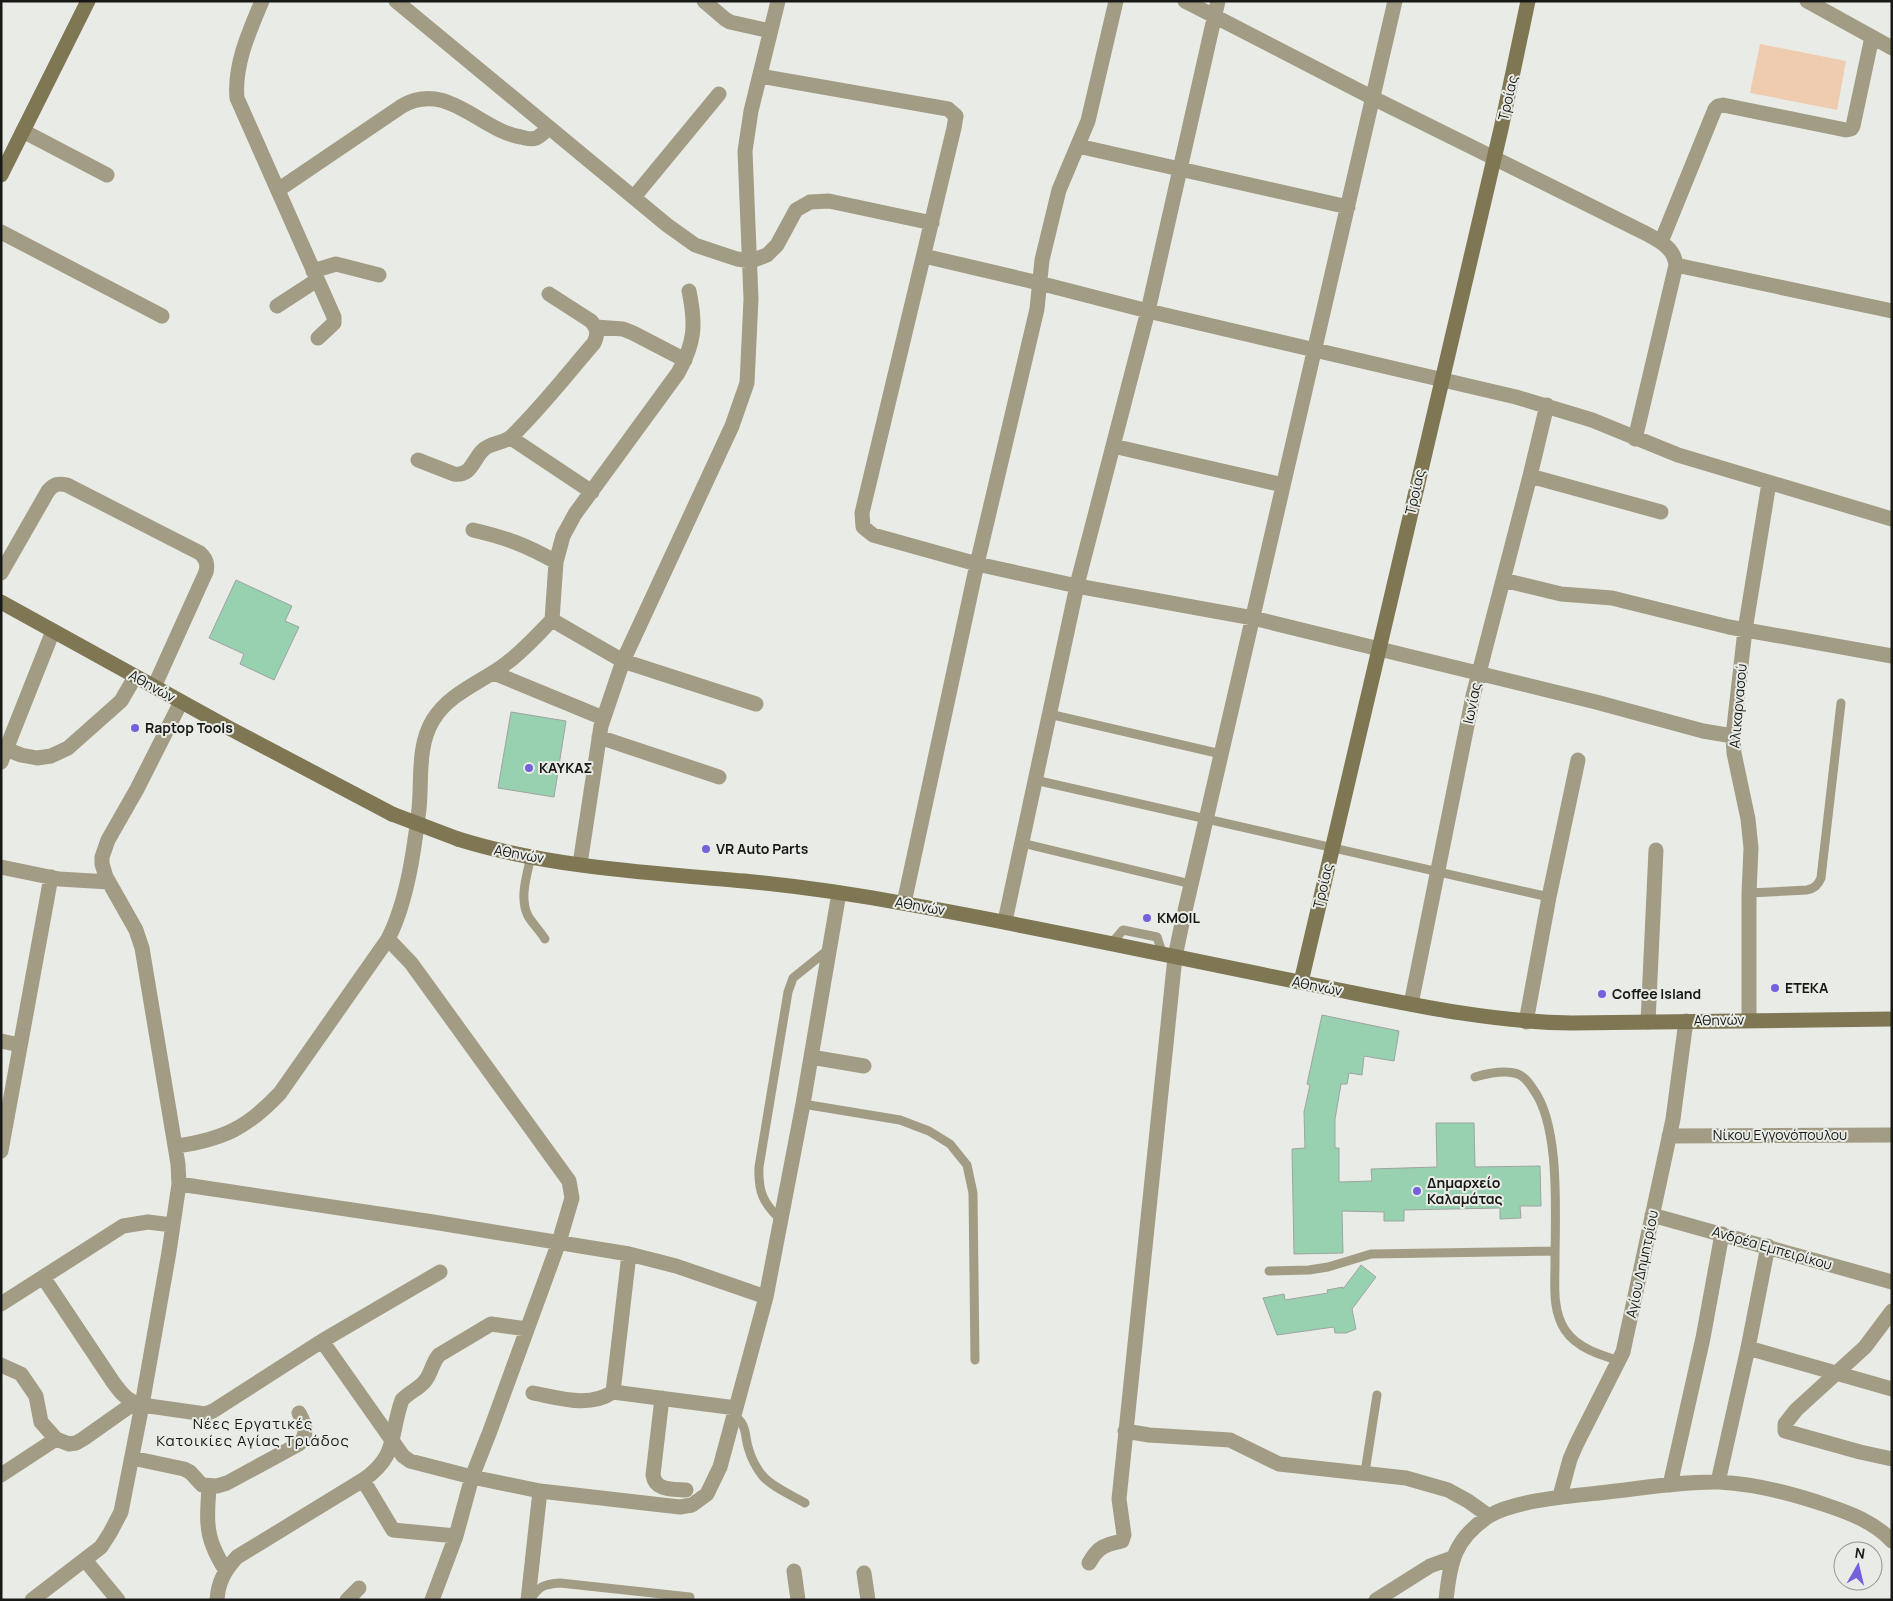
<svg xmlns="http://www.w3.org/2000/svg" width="1893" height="1601" font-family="Manrope,sans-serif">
<rect width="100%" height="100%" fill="#e9ece6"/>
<!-- green -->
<path fill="#efccaf" d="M1760,44L1846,61L1837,110L1750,93Z"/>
<!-- building -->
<path fill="#97d1af" stroke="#9ea4a1" d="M236,580L292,606L285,621L299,627L274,680L240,664L244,654L209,638Z
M511,712L566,721L554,797L498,788Z
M1322,1015L1399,1031L1394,1061L1364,1056L1362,1075L1349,1073L1347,1084H1341L1335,1119V1148H1339V1182L1372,1181L1371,1169L1437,1167L1436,1123H1474L1475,1167L1540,1166L1541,1206H1520L1521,1218L1500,1219V1208L1404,1210V1221H1384V1212L1342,1211L1343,1253L1294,1254L1292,1149L1305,1148L1304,1112L1310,1085L1307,1084Z
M1361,1265L1376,1277L1352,1309L1356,1329L1346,1333H1335L1334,1327L1277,1335L1263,1298L1284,1294L1285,1300L1328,1293L1327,1290L1343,1287V1289Z"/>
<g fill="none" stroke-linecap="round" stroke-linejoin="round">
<!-- lane -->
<path stroke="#a29c84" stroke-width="9" d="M1049,714L1221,754
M1035,780L1549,897
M1022,843L1191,884
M531,856C527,875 519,898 528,916C533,924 540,931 545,939
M1749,893L1807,890C1815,888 1818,885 1821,878L1841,703
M1111,944L1123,930L1157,937L1163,955
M1475,1077C1489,1073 1507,1069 1520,1075C1525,1078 1530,1084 1533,1089C1561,1126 1555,1216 1555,1263C1555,1285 1552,1310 1565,1330C1577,1348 1600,1355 1620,1361
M803,1104L900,1120L929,1131L950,1144L967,1165L973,1193L975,1360
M781,1220C763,1203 758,1192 759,1167L788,992L793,978L829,949
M1269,1271L1309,1270L1328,1267L1371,1254L1555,1251
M734,1416C748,1424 744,1437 749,1450C751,1458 757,1469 762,1475C770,1486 793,1496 805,1503
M1365,1472L1377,1395
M530,1600C539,1586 544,1584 560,1583L690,1597"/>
<!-- street -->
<path stroke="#a29c84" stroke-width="15" d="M262,1C249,32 234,65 237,98L334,317V323L318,338
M396,1L667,225L695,245L737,259L751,261L767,255L777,245L796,210L810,202L829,201L932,223
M704,1L725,19L730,22L770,31
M1185,1L1373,98L1647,234C1661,242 1674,248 1676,265L1635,439
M1807,1L1892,48
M760,76L948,109L956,116L954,128L862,513L863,527L873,535L977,564L1077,586L1253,618L1596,702L1703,731L1733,736
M23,131L107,175
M1078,146L1348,207
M278,190L402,106C447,80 479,130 521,137C526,138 531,140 536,138C541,136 545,131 549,128
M634,197L719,94
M1,232L162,316
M1661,242L1715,109L1718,106L1723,105L1846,130L1851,129L1853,126L1872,37
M924,256L1039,283L1148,311L1516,397L1592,420L1678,455L1892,519
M1676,265L1892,311
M313,271L336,264L379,275
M277,306L317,280
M596,327L623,329L633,333L685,360
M511,438L592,492
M1113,446L1283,485
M418,460L454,474C471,476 472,462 482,451C490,442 504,444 512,436C541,408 568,373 594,343C598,334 598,329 591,321L549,294
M1530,476L1661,512
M473,530C507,538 526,545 556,562
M1,573L48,491C54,484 58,483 67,485L200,553C206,559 208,563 206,572L154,687
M1503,580L1561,594L1612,598L1729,627L1892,656
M552,620L623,661L756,704
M494,673L603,718
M599,737L719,777
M1,747L21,755L37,758L51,756L68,748L121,701L135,677
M1,762L53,631
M580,864L601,726L623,661L732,426L747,383L751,299L745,151L751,111L778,1
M1,867L59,879L109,882
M904,903L977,564L1037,309L1042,260L1059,190L1088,121L1116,1
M1005,921L1078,581L1148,311L1218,1
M388,939L411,963L569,1181L572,1198L559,1242L490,1431L472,1477L456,1536L432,1600
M1411,1004L1473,696L1530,476L1547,405
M1749,1020V893L1751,848L1748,819L1734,753L1733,736L1745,630L1769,483
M1526,1022L1549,897L1578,760
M1648,1022L1656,850
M1,1041L20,1045
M811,1057L864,1066
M1669,1136L1892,1135
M177,1146C224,1139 247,1128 280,1093L388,939C407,902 414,851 419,809C422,780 417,746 433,720C450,692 483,682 508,662C524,650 538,634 552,620L556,562L563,536L575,514L678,373C695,343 696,324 689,291
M1,1151L51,877
M179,1184L433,1222L629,1254L676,1266L766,1297
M1652,1215L1892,1282
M629,1254L613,1392L736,1408
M43,1277L113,1382C121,1393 128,1402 142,1405L205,1414L213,1411L322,1341L440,1272
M1,1304L123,1226L148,1222L172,1225
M1892,1311L1865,1347L1796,1410L1785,1424V1431L1860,1452L1892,1459
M322,1341L403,1456L410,1461L472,1477L540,1491L662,1505L680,1507L692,1505L707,1494L720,1467L766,1297L803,1104L839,893
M1748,1348L1892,1389
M1,1365L21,1374L36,1396L41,1422L56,1439L69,1444L76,1443L83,1439L134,1403
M533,1393C560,1398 589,1408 613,1392
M662,1398L653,1475C655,1491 673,1489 686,1490
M1125,1431L1149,1435L1230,1440L1279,1464L1406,1478L1448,1490L1468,1501L1489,1516
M132,1458L184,1469L190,1472L202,1485L217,1486L227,1483L299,1444C309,1433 305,1424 299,1413
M1,1475L56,1439
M363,1480L393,1530L456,1536
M1718,1482L1748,1348L1768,1246
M1670,1485L1703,1338L1722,1234
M209,1487C208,1506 205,1527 213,1546C216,1554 221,1563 226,1571
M1560,1496L1570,1459L1577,1443L1623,1352L1673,1119L1686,1021
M85,1560L118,1600
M1089,1563C1098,1547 1104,1545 1122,1541L1124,1535L1119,1499L1175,957L1181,928L1395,1
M794,1571L798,1600
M864,1573L868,1600
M32,1600L101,1547L110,1533L121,1512L142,1405L169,1252L179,1184L178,1164L142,948L136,930L106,877L102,864V857L108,840L137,789L181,702
M217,1600C218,1582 225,1570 237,1557L363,1480C399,1455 389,1436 402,1400C409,1392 419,1389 425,1381C431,1374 432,1363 439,1355L491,1324L527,1329
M347,1600L359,1588
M528,1600L540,1491
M1376,1600L1430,1566L1452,1558
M1446,1600C1450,1562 1454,1539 1489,1516C1513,1501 1569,1496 1599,1493C1638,1489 1680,1481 1719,1482C1756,1484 1791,1493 1826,1505C1850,1513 1874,1522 1892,1541"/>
<!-- secondary -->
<path stroke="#7f7653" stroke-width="15" d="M1,175L88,1
M1,602L229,728L392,814
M458,839C547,867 651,873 744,881C799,886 853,894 907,904C1043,928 1178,958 1314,985C1400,1002 1485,1022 1572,1023L1892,1019
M1301,982L1501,129L1528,1"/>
<!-- secondary-bridge -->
<path stroke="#7f7653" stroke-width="15" d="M392,814L458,839"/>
</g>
<!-- markers -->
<g fill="#7661dc" stroke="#e9ece6" stroke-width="2">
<circle cx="135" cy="728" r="5"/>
<circle cx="529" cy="768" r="5"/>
<circle cx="706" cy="849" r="5"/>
<circle cx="1147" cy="918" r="5"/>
<circle cx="1775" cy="988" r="5"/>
<circle cx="1602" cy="994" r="5"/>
<circle cx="1417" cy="1191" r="5"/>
</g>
<g text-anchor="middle" stroke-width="4" stroke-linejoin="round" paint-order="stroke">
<!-- street labels -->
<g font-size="14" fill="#181917" stroke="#e9ece6">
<text transform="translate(1508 98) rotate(-77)" y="5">Τροίας</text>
<text transform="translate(1415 492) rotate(-77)" y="5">Τροίας</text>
<text transform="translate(152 686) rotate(29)" y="5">Αθηνών</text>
<text transform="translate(1472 703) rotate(-78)" y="5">Ιωνίας</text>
<text transform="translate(1738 706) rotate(-85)" y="5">Αλικαρνασού</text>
<text transform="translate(519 854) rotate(10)" y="5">Αθηνών</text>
<text transform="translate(1323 886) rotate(-77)" y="5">Τροίας</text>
<text transform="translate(920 906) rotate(10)" y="5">Αθηνών</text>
<text transform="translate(1317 986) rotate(11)" y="5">Αθηνών</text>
<text transform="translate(1719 1020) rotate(-1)" y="5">Αθηνών</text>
<text x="1780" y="1140">Νίκου Εγγονόπουλου</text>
<text transform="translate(1772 1248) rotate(16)" y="5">Ανδρέα Εμπειρίκου</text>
<text transform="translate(1642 1264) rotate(-78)" y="5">Αγίου Δημητρίου</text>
</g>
<!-- poi labels -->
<g font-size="14" font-weight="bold" fill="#181917" stroke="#e9ece6" text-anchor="start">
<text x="145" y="733">Raptop Tools</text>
<text x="539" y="773">ΚΑΥΚΑΣ</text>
<text x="716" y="854">VR Auto Parts</text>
<text x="1157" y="923">KMOIL</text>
<text x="1785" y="993">ΕΤΕΚΑ</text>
<text x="1612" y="999">Coffee Island</text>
<text x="1427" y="1188">Δημαρχείο<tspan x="1427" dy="16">Καλαμάτας</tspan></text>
</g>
<!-- neighbourhood labels -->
<g font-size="15" letter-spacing="1" fill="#181917" stroke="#e9ece6">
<text x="253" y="1429">Νέες Εργατικές<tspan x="253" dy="17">Κατοικίες Αγίας Τριάδος</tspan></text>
</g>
</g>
<!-- border -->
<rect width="1893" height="1601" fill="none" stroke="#181917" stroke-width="5"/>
<!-- north arrow -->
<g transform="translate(1858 1566) rotate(8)"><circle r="24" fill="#e9ece6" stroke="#959893"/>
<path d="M0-4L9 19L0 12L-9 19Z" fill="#7661dc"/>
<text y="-8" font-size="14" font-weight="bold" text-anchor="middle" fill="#181917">N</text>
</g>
</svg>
